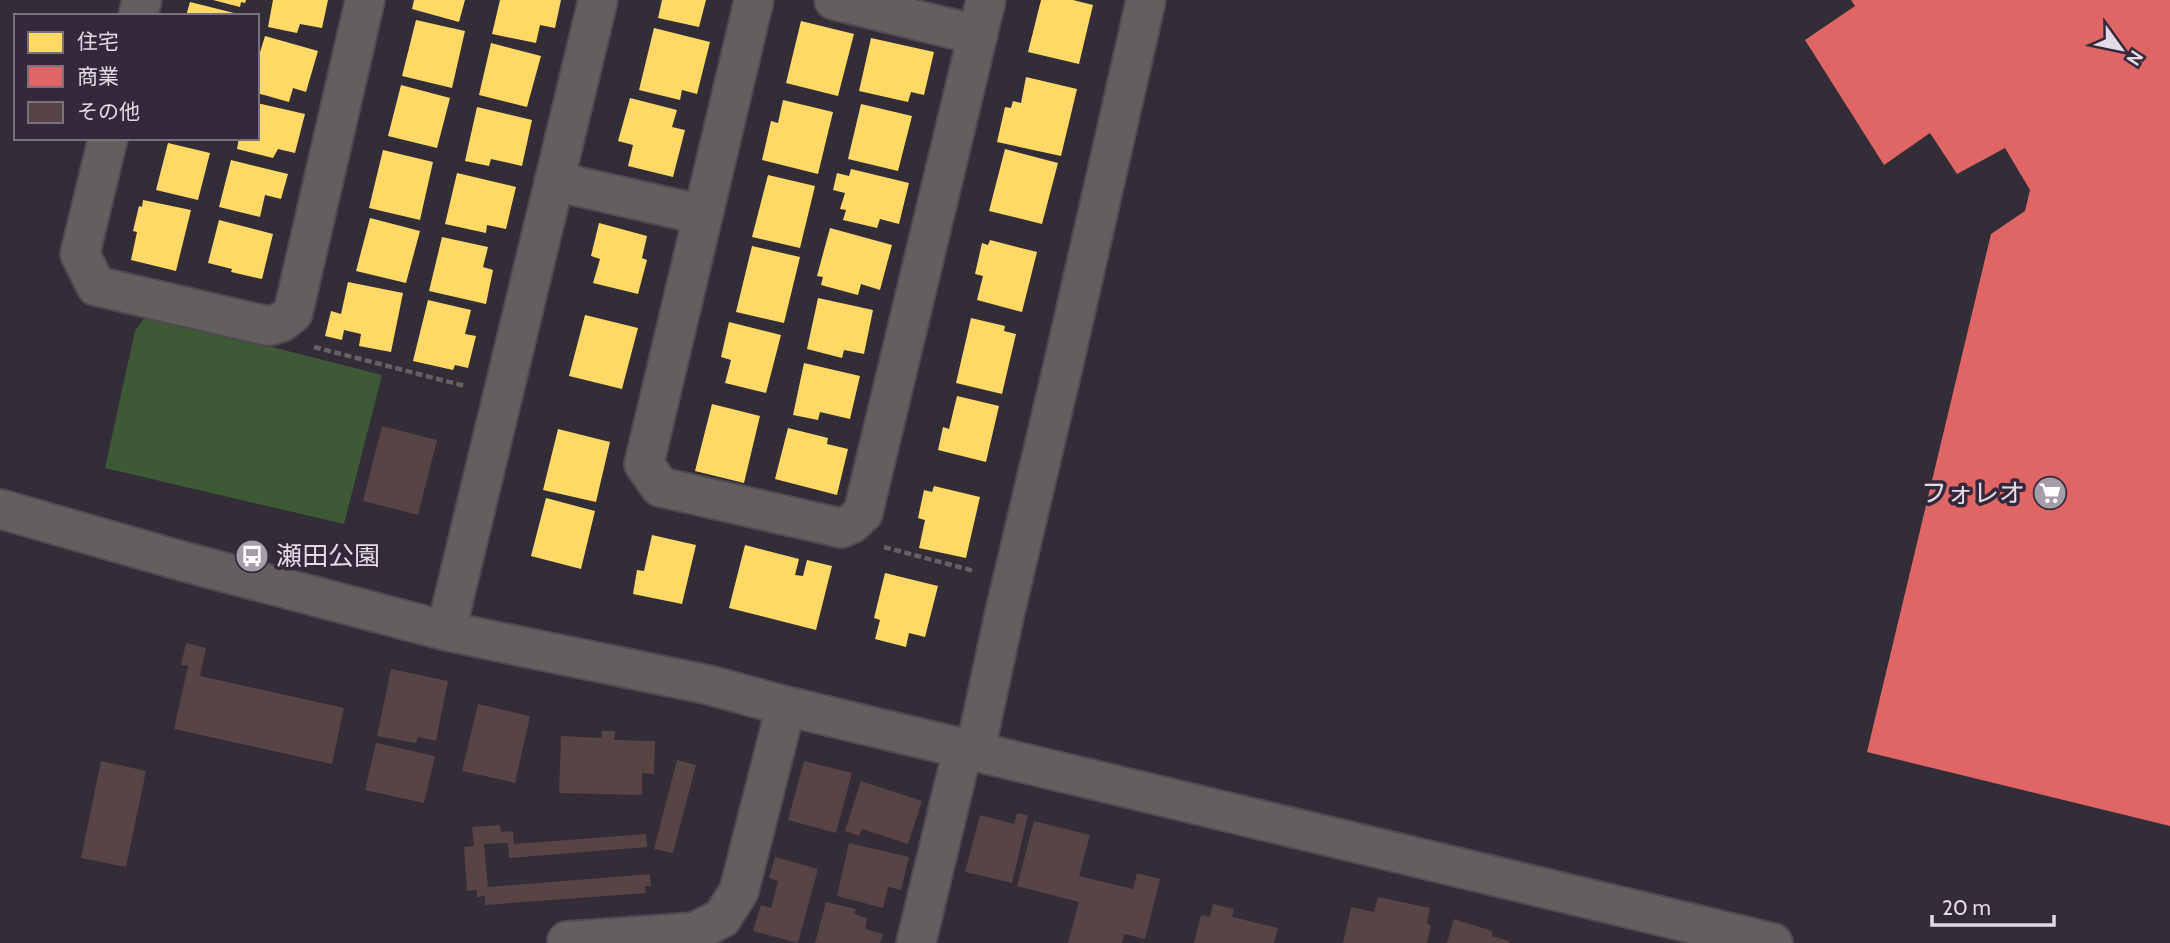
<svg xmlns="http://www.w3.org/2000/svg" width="2170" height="943" font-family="Cabin,'Noto Sans JP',sans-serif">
<rect width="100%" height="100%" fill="#332d37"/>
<!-- green -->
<path fill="#3d5936" d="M146,315L382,375L344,524L105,468L135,331Z"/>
<!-- homes -->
<path fill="#ffd966" d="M213,0H246L245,3L241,2L240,7Z
M273,0H328L322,28L300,24L297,33L268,27Z
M414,0H465L459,22L412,9Z
M500,0H561L555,28L540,25L536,43L492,34Z
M662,0H706L699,27L658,18Z
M1041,0H1073L1093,5L1079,64L1028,52Z
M190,2L242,15V16H186Z
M416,20L465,31L452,88L402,76Z
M801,21L854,34L838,96L786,83Z
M654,28L710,42L697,94L682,90L680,100L639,90Z
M265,36L318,51L306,92L293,88L289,102L257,93V62Z
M871,38L934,52L924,95L911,92L908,102L859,91Z
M491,43L541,56L527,107L479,95Z
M1026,77L1077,89L1061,156L997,142L1005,107L1011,108L1013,101L1021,103Z
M401,85L450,98L437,148L388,136Z
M630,98L677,110L672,127L685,130L673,177L628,166L633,145L618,141Z
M783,100L833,112L818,174L762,160L771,121L778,123Z
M257,103L305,114L295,153L278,149L273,158L237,149L239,138H257Z
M861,104L912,116L898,171L848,159Z
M477,107L532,120L522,166L491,159L489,166L465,161Z
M168,143L210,153L198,200L156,190Z
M1005,149L1058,163L1042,224L989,211Z
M383,150L433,162L420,220L369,208Z
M231,160L288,174L281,199L265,195L260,217L219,207Z
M851,169L909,183L899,224L880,219L877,228L843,220L846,210L840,209L845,193L833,190L837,173L849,176Z
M457,173L516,187L506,229L487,225L486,233L445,224Z
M768,175L815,186L800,248L752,237Z
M143,200L191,210L176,271L131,260L137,232L133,231L139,206L142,207Z
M370,218L420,231L406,283L356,271Z
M219,220L273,234L262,279L231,272L232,269L208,263Z
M599,223L647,236L642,258L647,260L638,294L593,283L600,259L591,256Z
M830,228L892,245L880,290L861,284L858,295L821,285L823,277L817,276Z
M442,237L488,247L483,267L493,270L486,304L429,291Z
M990,240L1037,252L1022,312L977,300L983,276L975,274L982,243L988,245Z
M752,246L800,257L784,323L736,312Z
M348,282L403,293L391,352L359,346L361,334L344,330L342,340L325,336L331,311L341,314Z
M818,298L873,310L864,354L844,350L842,358L807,349Z
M428,300L471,310L465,334L476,336L468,368L455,365L453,370L413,361Z
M585,315L638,328L622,389L569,376Z
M971,318L1005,326L1004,331L1016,334L1002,394L956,383Z
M729,322L781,335L766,393L725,383L731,360L721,357Z
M804,363L860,376L850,419L820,412L818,420L793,415Z
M957,396L999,406L986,462L938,450L943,427L949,429Z
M712,404L760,416L744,483L695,471Z
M788,428L828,438L827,444L848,449L837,495L775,479Z
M558,429L610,442L596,502L543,490Z
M934,486L980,497L966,558L919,548L925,520L918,518L924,490L932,492Z
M546,498L595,511L581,569L531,556Z
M652,535L696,545L682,604L633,594L637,570L644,571Z
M745,545L799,559L795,575L803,576L807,560L832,566L816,630L729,608Z
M885,573L938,586L925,637L909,633L906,647L875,639L880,620L874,618Z"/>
<!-- shops -->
<path fill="#e06666" d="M1851,0H2170V826L1867,752L1991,234L2025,211L2030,190L2005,148L1957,174L1930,133L1884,165L1805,40L1855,6Z"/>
<!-- building -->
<path fill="#584345" d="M382,426L437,440L418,515L363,501Z
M186,643L206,648L200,676L344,708L332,764L174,729L188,666L181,665Z
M391,669L448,681L436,741L418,737L416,743L377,736Z
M478,704L530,716L515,783L462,771Z
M602,731H615L614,740L655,741L654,774L642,773V795L559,793L561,736L602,738Z
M376,743L435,756L424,803L365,790Z
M677,760L696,765L673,853L654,849Z
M101,761L146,771L126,867L81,858Z
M804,761L852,773L836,833L788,820Z
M861,781L922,801L908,844L862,829L859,836L845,831Z
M1017,813L1028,815L1012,883L965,872L980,815L1014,824Z
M1034,821L1090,835L1079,876L1133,889L1137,873L1160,879L1145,939L1124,934L1122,943H1068L1079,902L1017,886Z
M500,825L501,832L513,831L514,844L646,834L647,847L509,858L508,843L484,844L488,887L650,874L651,886H645L646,893L485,905V896L477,897V890L467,891L464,847L474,846L472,827Z
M849,843L909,857L901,890L888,887L883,908L837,896Z
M775,857L818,869L798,943L753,931L761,905L771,908L778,881L769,878Z
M1378,897L1430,908L1427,923L1431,926L1427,943H1343L1351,907L1374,912Z
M826,902L856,909L854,914L867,918L865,929L883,934L880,943H815Z
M1213,904L1234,909L1232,917L1278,928L1274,943H1194L1201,915L1210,917Z
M1454,919L1492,931V936L1509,941V943H1447Z"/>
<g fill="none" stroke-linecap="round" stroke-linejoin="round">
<defs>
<path id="minor" d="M754,0L644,464L660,487L841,528L851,524L863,513L986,0
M834,0L978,35
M138,16L142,0
M108,138L80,254L96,286L268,326L282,322L293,313L365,0
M554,181L703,215
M0,509L178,560L446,631L709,685L786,706L1773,943
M446,631L598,0
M975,751L1005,612L1064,362L1146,0
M567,941L695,932L722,918L739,891L786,706
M916,943L963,748"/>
</defs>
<!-- minor casing -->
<use href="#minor" stroke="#4f4a52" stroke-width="42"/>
<!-- path -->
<path stroke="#646263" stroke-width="4.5" stroke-dasharray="7 3.5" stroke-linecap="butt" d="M314,347L465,386
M884,547L974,571"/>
<!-- minor -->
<use href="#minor" stroke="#635f5e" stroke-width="38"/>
</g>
<!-- icons -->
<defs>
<symbol id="supermarket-disc" viewBox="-11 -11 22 22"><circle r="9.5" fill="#a59ea9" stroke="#34293b"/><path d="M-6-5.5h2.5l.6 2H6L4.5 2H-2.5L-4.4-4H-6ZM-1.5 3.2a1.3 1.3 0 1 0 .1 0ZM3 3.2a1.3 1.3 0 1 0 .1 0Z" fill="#fff"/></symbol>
<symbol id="bus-disc" viewBox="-11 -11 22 22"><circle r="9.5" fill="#a59ea9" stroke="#34293b"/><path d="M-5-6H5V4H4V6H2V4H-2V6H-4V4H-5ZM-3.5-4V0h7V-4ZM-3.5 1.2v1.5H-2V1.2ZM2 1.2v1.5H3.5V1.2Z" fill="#fff"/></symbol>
</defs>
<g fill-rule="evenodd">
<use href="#supermarket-disc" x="2031" y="474" width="38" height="38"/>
<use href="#bus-disc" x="233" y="537" width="38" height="38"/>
</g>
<g text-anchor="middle" stroke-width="7" stroke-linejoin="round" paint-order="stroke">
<!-- poi labels -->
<g font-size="26" fill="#e2dbe7" stroke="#34293b" text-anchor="end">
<text x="2025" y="502">フォレオ</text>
<text x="276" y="565" text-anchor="start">瀬田公園</text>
</g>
</g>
<!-- legend -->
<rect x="14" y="14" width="245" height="126" fill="#34293b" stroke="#7a7080" stroke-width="2"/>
<rect x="28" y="32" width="35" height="21" fill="#ffd966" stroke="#7a7080" stroke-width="2"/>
<text x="77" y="49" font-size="21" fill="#e2dbe7">住宅</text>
<rect x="28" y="66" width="35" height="21" fill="#e06666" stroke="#7a7080" stroke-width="2"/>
<text x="77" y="84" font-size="21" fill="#e2dbe7">商業</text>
<rect x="28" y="102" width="35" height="21" fill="#584345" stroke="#7a7080" stroke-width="2"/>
<text x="77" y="119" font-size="21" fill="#e2dbe7">その他</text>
<!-- north arrow -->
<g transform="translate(2121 49) rotate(123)" stroke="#34293b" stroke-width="5" paint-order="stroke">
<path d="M0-5L12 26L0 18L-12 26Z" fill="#e2dbe7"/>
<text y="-10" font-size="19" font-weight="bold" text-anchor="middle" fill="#e2dbe7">N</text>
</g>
<!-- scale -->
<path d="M1932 915v10h122v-10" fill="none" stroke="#e2dbe7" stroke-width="3.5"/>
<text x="1942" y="915" font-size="21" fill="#e2dbe7" stroke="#34293b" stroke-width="5" paint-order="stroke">20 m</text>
</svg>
